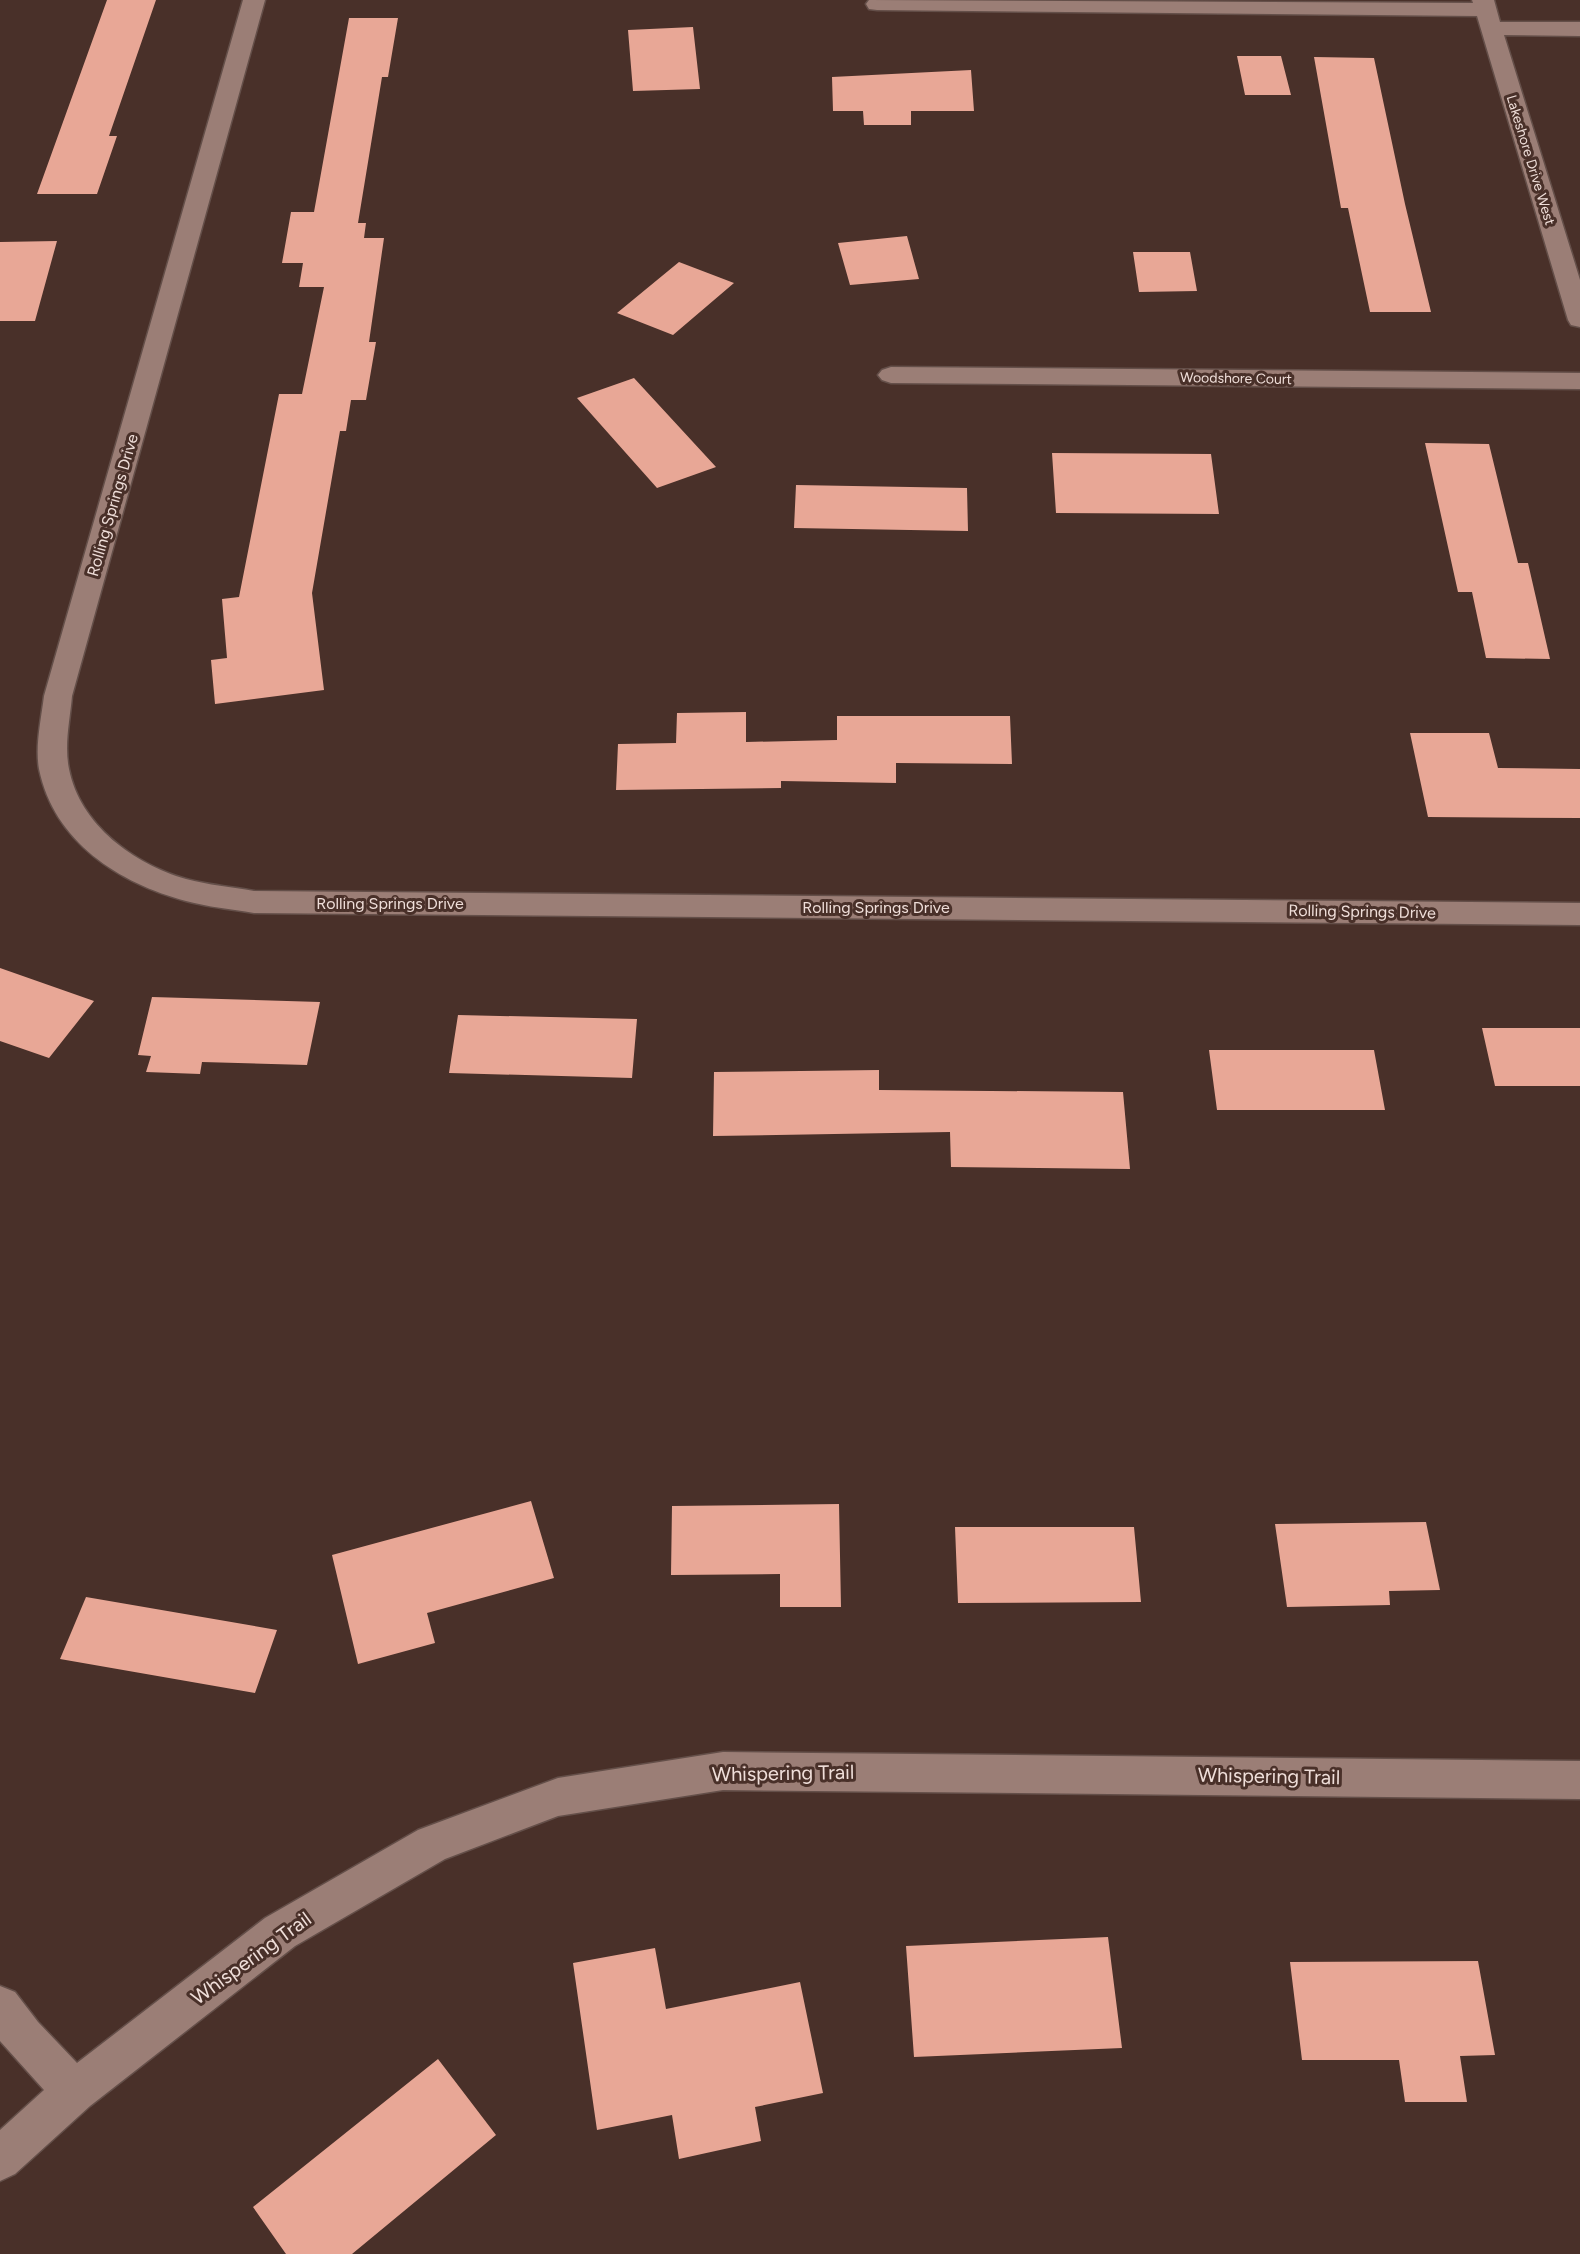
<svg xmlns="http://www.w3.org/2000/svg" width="1580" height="2254" font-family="Figtree,sans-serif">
<rect width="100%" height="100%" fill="#493029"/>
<!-- building -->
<path fill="#e8a796" d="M107,0H156L109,136H117L97,194H37Z
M349,18H398L388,77H382L358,223H366L364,238H384L369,342H376L366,400H351L346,431H340L312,593L324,690L215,704L211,660L227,658L222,599L239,597L279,394H302L324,287H299L303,263H282L291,212H314Z
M693,27L700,89L633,91L628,30Z
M1237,56H1281L1291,95H1245Z
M1314,57L1374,58L1405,204L1431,312H1370L1348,208H1341Z
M971,70L974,111H911V125H864L863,111H833L832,77Z
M907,236L919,279L850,285L838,243Z
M57,241L35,321H0V242Z
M1133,252H1190L1197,291L1139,292Z
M679,262L734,283L673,335L617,313Z
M634,378L716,467L657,488L577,398Z
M1425,443L1489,444L1518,563H1528L1550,659L1486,658L1472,592H1458Z
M1052,453L1211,454L1219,514L1056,513Z
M796,485L967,488L968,531L794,528Z
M746,712V742L837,740V716H1010L1012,764L896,763V783L781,781V788L616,790L618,744L676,743L677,713Z
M1410,733H1489L1498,768L1580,769V818L1428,817Z
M0,968L94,1001L49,1058L0,1041Z
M152,997L320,1002L307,1065L202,1062L200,1074L146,1072L151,1056L138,1055Z
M458,1015L637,1019L632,1078L449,1073Z
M1482,1028H1580V1086H1495Z
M1209,1050H1374L1385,1110H1217Z
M879,1070V1090L1123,1092L1130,1169L951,1167L950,1132L713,1136L714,1072Z
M531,1501L554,1578L427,1613L435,1643L358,1664L332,1555Z
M839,1504L841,1607H780V1574L671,1575L672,1506Z
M1426,1522L1440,1590L1389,1591L1390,1605L1287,1607L1275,1524Z
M955,1527H1134L1141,1602L958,1603Z
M86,1597L277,1630L255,1693L60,1659Z
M1108,1937L1122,2048L914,2057L906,1946Z
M655,1948L666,2009L800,1982L823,2093L755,2107L761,2141L679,2159L672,2115L597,2130L573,1963Z
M1478,1961L1495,2055L1460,2056L1467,2102H1405L1399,2060H1302L1290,1962Z
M438,2059L496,2135L352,2254H286L253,2207Z"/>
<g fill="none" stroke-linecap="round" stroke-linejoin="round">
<defs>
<path id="minor" d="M243,0H265L72,696C70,720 64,745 69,769C80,825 134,864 186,879C208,885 232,887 254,891L1580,903V925L254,913C231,909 208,907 186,901C119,883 54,842 39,769C35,746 41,720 44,696Z
M869,0L1473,3L1472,0H1494L1500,22H1580V36L1504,35L1580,280V327L1571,325L1568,320L1477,16L877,10L869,9L866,4Z
M891,367L1580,373V389L891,383L882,380L878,375L882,370Z
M723,1752L1580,1761V1799L723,1790L558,1816L445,1859L295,1946L90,2106L15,2174L0,2181V2130L44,2090L0,2041V1986L15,1992L38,2022L77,2063L265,1918L418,1830L558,1778Z"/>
</defs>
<!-- minor casing -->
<use href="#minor" stroke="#644f49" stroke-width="3"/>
<!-- minor -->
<use href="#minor" fill="#9b7e76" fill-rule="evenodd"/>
</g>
<g text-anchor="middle" stroke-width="6" stroke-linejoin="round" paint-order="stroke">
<!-- far-street labels -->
<g font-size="14" fill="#efded9" stroke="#493029">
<text transform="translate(1531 160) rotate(73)" y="5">Lakeshore Drive West</text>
<text transform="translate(1236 378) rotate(1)" y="5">Woodshore Court</text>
</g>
<!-- street labels -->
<g font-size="16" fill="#efded9" stroke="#493029">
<text transform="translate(112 505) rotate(-74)" y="6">Rolling Springs Drive</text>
<text x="390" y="909">Rolling Springs Drive</text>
<text x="876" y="913">Rolling Springs Drive</text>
<text transform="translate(1362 911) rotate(1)" y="6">Rolling Springs Drive</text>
</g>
<!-- near-street labels -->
<g font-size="20" fill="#efded9" stroke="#493029">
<text transform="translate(783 1773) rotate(-1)" y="7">Whispering Trail</text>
<text transform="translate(1269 1776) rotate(1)" y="7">Whispering Trail</text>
<text transform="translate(251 1958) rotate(-36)" y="7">Whispering Trail</text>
</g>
</g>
</svg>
